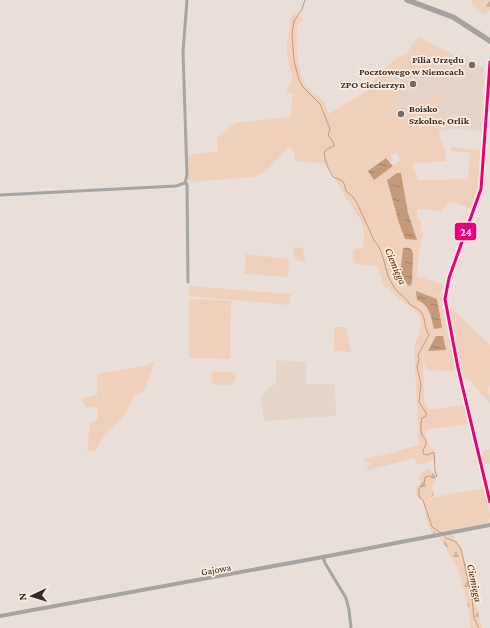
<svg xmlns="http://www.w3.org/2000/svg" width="490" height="628" font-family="'Crimson Pro',serif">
<defs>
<pattern id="forest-firs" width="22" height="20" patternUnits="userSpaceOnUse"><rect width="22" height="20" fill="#efd0ba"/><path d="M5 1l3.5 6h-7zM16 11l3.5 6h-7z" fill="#ceb3a0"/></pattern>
<pattern id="water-ripples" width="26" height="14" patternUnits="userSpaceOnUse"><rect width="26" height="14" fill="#c49a78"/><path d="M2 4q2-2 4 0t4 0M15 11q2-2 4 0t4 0" fill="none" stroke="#a07e62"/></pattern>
</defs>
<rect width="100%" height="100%" fill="#eadfd8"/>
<!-- built -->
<path fill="#e5d4c7" d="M449,52L459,58L462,56L484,68L482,131L453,129L438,132V109L414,121L388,119L389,101L391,97L402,98V91L387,90L388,74H421L426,65L433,62L441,65L440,77L444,78L443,73Z
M276,360L306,362V384H334L335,386L336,416L264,421L261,399L264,393L276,382Z"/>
<!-- green -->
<path fill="#efd0ba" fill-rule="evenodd" d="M293,11L304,20L297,25C296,42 296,74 308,88C317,98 327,97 328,114L367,91L378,75L396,58L406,54L418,37L449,52L443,73L444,78L440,77L441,65L433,62L426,65L422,74H388L387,89L402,91V98L391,97L389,101L388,119H391L392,107L412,109L411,121L405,120L413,121L415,104H428L429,97L435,96L440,90L443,104L438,109V132L445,151L446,161L412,164L418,180L468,179L470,153L450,151L452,147L480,150L478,188L471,209L450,201L441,211L418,209L417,217L420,220L421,228L423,234L419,250L417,276L442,284V306L455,367L454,370L451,371L426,370L423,356L424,399L428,410L464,405L469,424L425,430L427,441L437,457L426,463L416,464L415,458L364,471L373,462L365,463L364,459L383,455L419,445L414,347C432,304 410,315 389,288H385L377,266L362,265L354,262L353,251L361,248L363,245L364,232L361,220L346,198L327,164L295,161L294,152L291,148H288L265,172L253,177L190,182L188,180V155L218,151L217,138L235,123L290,117L293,93H286L293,75C282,52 288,34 293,11ZM398,153L399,161L385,172L373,179L369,171L386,158L390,162L393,159L391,155ZM416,291L437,299L439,310L434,329L430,312L417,296Z
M293,247L303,248L305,262L294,259Z
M246,254L289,259L288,277L244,274Z
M189,284L190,286L291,294L289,305L190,296L188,293Z
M191,299L231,301L230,359L189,358V300Z
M447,304L490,345V383L488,392L490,395V404L469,379L463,378Z
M334,327H346L351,352L334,351Z
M155,361L144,392L135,395L125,415L104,435L95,451H87L90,423L98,419V409L92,407H86L81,399L97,395V374L148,365Z
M213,372H231L236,376C235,389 222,385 213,384C211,380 210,376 213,372Z
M490,449V464H484L482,451Z
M484,488L490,514L489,523L446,532H440L432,527L425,506L430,498Z"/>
<!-- forest -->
<path fill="url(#forest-firs)" d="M472,0H490V11L488,10L486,16L472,5Z
M428,468L434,474L436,480L432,487L434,495L430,498L425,506L432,527L440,532L432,534L426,519L424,500L417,497L415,486L420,485L419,475Z
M452,534L462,549L482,628H470V620L467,600L457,567L448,554L446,547L439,538Z"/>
<!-- water -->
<path fill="url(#water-ripples)" d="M386,158L393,166L374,180L368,171Z
M397,173H401L408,213L417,240L405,239L399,223L387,180Z
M403,248C409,247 412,248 413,254L412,282L411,285L409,286L400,277Z
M416,291L437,299L442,327L441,328L434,329C431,317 430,305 417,300Z
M436,336H443L446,350L428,351Z"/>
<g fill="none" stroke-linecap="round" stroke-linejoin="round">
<!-- stream -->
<path stroke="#c49a78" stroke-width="1" d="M305,0L302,9L294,21L292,34L294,61L299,80L303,87L320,104L330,129L328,135L333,142L334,146C331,147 327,149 325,151C322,156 330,172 333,177C343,181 344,180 346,191L353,197L357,203L374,240C385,252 384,270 391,282C396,290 399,294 405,298C408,300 408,304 411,305C415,308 418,308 421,312C426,319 424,328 429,335L418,355L419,359L417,367L421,384L419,402L426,413V416L422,418C421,423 420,430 422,435C423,437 426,439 426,441C427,445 422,449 423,454L428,455L434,452L435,471L437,476L433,478L429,476L425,477L424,485L419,488V497L423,500L432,527L441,533
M443,535L446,538L456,542L461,549L472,598L474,618L479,628"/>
<!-- street -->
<path stroke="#a6a4a4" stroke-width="3" d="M185,182L187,184L188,282
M0,195L176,186L185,183L187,175L183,52L187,0
M323,557L325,563L346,598L349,610L351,628"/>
<!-- secondary -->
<path stroke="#a6a3a2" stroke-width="4" d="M490,62L486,126L481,189L449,278L445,299L458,368L490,502
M0,616L323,557L490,525"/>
<!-- highway -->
<path stroke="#a6a1a0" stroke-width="5.5" d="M407,0L453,17L490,41"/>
<defs>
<path id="bus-1" d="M490,62L481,189L449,278L445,299L458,368L490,502"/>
</defs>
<!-- bus-1 casing -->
<use href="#bus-1" stroke="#feecde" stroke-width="6"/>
<!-- bus-1 -->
<use href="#bus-1" stroke="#e5007d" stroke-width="3"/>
</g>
<!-- markers -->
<g fill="#746b66" stroke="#feecde" stroke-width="1.5">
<circle cx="472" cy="65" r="4"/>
<circle cx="413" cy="84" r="4"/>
<circle cx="401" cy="114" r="4"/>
</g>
<g text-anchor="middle" stroke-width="3.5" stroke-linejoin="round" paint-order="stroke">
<!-- poi labels -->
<g font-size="10" font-weight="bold" fill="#342d28" stroke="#feecde" text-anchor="end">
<text x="464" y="63">Filia Urzędu<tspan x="464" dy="12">Pocztowego w Niemcach</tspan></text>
<text x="405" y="88">ZPO Ciecierzyn</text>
<text x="409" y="112" text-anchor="start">Boisko<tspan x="409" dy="12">Szkolne, Orlik</tspan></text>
</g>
<!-- street labels -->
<g font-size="10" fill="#342d28" stroke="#feecde">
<text transform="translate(216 569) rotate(-10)" y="4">Gajowa</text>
</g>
<!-- water labels -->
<g font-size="11" font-style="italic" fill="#4a2500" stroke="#feecde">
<text transform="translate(396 266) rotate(67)" y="4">Ciemięga</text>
<text transform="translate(475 583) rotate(78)" y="4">Ciemięga</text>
</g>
</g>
<rect stroke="#feecde" stroke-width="1.5" x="454" y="222" width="23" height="19" rx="4" fill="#e5007d"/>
<g font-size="11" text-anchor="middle" font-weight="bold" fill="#fff">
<text x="466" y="236">24</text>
</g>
<!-- north arrow -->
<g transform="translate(32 596) rotate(266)" stroke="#feecde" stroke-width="3" paint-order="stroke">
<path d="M0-3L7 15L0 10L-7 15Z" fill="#342d28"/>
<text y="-6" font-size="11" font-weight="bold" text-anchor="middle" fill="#342d28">N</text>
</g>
</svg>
